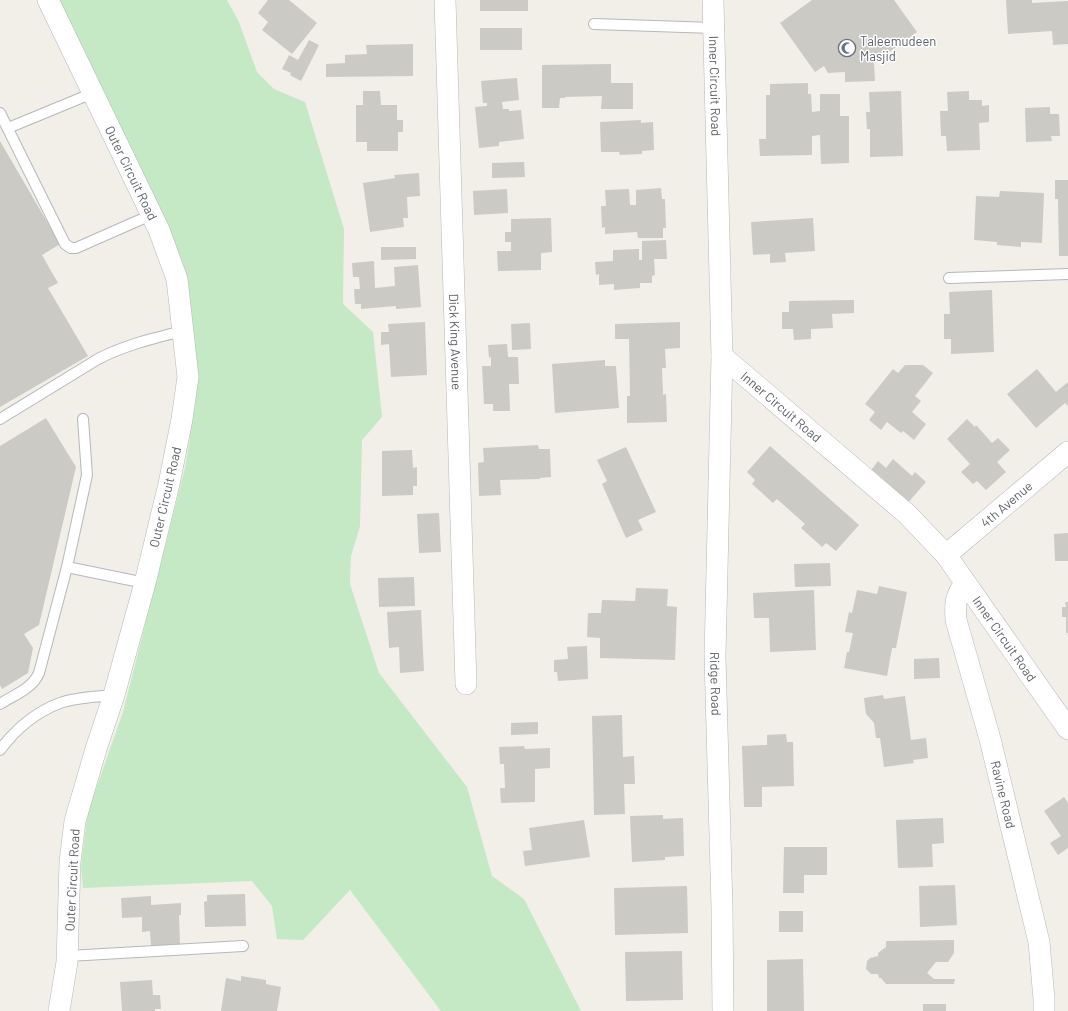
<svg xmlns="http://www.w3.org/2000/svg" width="1068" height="1011" font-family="Barlow,sans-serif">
<rect width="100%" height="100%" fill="#f1efe8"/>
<!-- green -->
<path fill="#c5e8c5" d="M56,0H227L239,22L257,72L274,89L305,102L344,229L343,304L373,332L382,417L362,440L360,526L351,556L350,584L379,673L467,787L492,876L524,899L581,1011H441L350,890L303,940L277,939L272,906L252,881L83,888L81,866L88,812L123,712L185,468L190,438L192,406L187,306Z"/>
<!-- building -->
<path fill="#cccac5" d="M268,0H289L317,23L292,54L262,30L268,22L258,13Z
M480,0H528V11H480Z
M812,0H894L917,32L874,63L875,81L845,82V72L828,73L824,66L815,72L780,23Z
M1006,0H1032V3L1068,1V44L1053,45L1052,31L1008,34Z
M480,28H522V50H480Z
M309,40L319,45L301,81L290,75L291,73L282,69L289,55L298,60Z
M413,44V76L326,77V64L345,63V55L367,54L366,45Z
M611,64V83H633V109H601L602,96L565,97V98H560L559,108H542V65Z
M517,78L519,100L502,102L503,109H509V111L521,110L524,139L499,142V146L479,148L475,107L487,106V103H483L481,81Z
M808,83V94H811L812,112L820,111V94H840V116H849V163L821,164L820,135L812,136V155L760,156L759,139H766V95H770V84Z
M363,91H380L381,105H397V120H403V132H398V151H367V142H356V105H363Z
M901,91L903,156L870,157V129H867L866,112H870L869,92Z
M969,91V100H982V106L989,105V122L979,123L980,150L947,151L946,136H941L940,111H948L947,92Z
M1050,107V114H1059L1060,136H1051L1052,141L1026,142L1025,108Z
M641,120V123L653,122L654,150L642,151V154L620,155L619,152H601L600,122Z
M0,141L60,244L42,255L58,283L48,288L88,356L0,407Z
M524,162L525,177L492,178V163Z
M419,173L420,196L407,197L408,218H403L404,227L370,232L363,183L395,178L394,175Z
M1055,180H1068V256H1059L1058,199H1055Z
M661,188L662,199H665L666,228H663V238H638L637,232L605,234V227L602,228L601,206H606L605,190L629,189L630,205H636V190Z
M507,189L508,213L474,215L473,191Z
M1000,191L1044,193L1042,243L1021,242V247L997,245V242L974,240L976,196L999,197Z
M551,218L552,252L541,253V270L498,271L497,251H511V242H505V232H511V219Z
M813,218L815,251L785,253L786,262L770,263V254L753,255L751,222Z
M666,240L667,259H654L655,275L652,276V283H640V288L614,290V284L599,285V274L596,275L595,262L613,261V250L639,249V260H642V241Z
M381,247H416V259L381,260Z
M374,261L375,288L395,286L394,267L418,265L421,307L396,309V306L361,309V304H355L354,289H360L359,277H353L352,263Z
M992,290L994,352L951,354V339H944V314H950L949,292Z
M854,300V313L832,314L833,328L811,329V339L794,340L793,329H782V312H789V301Z
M425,322L427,375L391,377L389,344L381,345V332H389L388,324Z
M680,322V348L665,349L666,368H662L663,395L666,394L667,422L627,423V396H630L629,339H615V324Z
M530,323L531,349L512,350L511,324Z
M507,344L508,357H518L519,384H509L510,411H493V404H484L482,366H491V357L489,358L488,345Z
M605,360V366H616L619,408L555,413L552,364Z
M905,365H923L933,373L915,396L921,401L912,412L926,424L914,440L903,431L901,433L887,422L881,430L869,420L875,412L865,404L893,369L898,373Z
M1037,369L1056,392L1068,382V406L1065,403L1036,428L1007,394Z
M46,418L76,467L39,625L24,634L33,648L28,673L2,689L0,685V446Z
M967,419L975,427L976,425L992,443L998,438L1010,450L997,462L1006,472L986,490L977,481L973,484L961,472L970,464L947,439Z
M538,445L539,449H550L551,477L540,478V479L500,480L501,495L479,496L478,463L484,462L483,448Z
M770,446L859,525L836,551L826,543L822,547L801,528L805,524L777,499L773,503L752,484L755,480L747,472Z
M626,447L656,512L638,520L643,530L626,538L602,484L607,481L597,460Z
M412,450L413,468L417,467V486H413V495L382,496V451Z
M893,459L912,476L915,472L926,482L906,505L869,473L878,461L886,468Z
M439,513L441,552L419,553L417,514Z
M1068,533V561H1055L1054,534Z
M830,563L831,586L795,587L794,564Z
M414,577L415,606L379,607L378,578Z
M879,586L907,592L896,648H892L887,676L844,668L847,652H849L853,633L845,632L849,612L852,613L857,590L877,594Z
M636,588L668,589L667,606L677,607L675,660L600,658V638L587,637L588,613H601L602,600L635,601Z
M814,590L816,650L770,652L769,618H754L753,593Z
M1065,602H1068V633H1066V617H1062V607H1066Z
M421,610L424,671L400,673L399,647L389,648L387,612Z
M587,646L588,679L558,681L557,672H554V660L568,659L567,647Z
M939,658L940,678L914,679V659Z
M883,695L884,699L905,696L911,740L926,738L928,758L913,760L914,763L884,767L880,738H876L874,723L866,714L864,698Z
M622,715L623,757L634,756L635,784H624L625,814L594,815L592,716Z
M538,722V734L511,735V723Z
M786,734L787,742H793L794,786L762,787V807H744L742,746L767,745V735Z
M524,746L525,749L550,748V768L535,769V802L501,803L500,788H505L504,764H500L499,747Z
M1064,797L1068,803V848L1058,855L1050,843L1061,836L1044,811Z
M663,815V819L683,818L684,856L665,857V860L632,862L630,816Z
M943,818L944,843L932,844L933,867L898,868L896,820Z
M584,820L590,857L525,866L523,851L532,850L529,828Z
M784,847H827V875H804V893H783Z
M955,885L957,925L920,927L919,886Z
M687,886L688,933L615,935L614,888Z
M245,894L246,926L205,927L204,902L207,901V895Z
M151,896V905L181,903V915H179L180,945L151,946L150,931L142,932V917L122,918L121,898Z
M779,911H803V932H779Z
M954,940V953L948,962H936L927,973L934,979H955L954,984H886L881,978H879L878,974H871L866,969L867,961L870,958L878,956V953L886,947V941Z
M682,951L683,1000L626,1001L625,952Z
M803,959L804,1011H767V960Z
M241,976L266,980V984L281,987L277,1011H221L226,978L241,981Z
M152,980L153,995H160L161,1009H155V1011H122L120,982Z
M923,1004H946V1011H923Z"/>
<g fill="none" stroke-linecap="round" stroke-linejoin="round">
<defs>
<path id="lane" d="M594,24L714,28
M0,113L65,244L71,248H76L151,215
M8,128L93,93
M949,278L1068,274
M0,419L98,359C125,345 154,338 183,331
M67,567L145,583
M0,704C14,695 32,689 39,673L67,567L87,475L83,419
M0,750C15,730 36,712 60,703C77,697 96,697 114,695
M68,956L243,946"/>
<g id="street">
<path id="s1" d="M48,0L159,230L177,279L188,377L182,419L169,484L145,583L114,695L96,749L75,821L70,862L67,962L59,1011"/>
<path id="s2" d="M445,0L466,684"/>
<path id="s3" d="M713,0L722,356L715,656L722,908L723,1011"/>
<path id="s4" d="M722,356L907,514L946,555L1068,729"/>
<path id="s5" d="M946,555L1068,452"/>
<path id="s6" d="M965,583C955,597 955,604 956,620L990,739L1039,942L1044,999V1011"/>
</g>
</defs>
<!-- lane casing -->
<use href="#lane" stroke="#b5b8bc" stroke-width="12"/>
<!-- street casing -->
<use href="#street" stroke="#b5b8bc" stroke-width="22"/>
<!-- lane -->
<use href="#lane" stroke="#fff" stroke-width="10"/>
<!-- street -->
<use href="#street" stroke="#fff" stroke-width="21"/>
</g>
<!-- icons -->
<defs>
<symbol id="mosque-ring" viewBox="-11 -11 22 22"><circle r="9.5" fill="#fff" stroke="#6b7280" stroke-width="1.5"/><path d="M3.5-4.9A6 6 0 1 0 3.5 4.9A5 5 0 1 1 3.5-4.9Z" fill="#6b7280"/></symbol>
</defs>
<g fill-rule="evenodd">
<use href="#mosque-ring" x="837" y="38" width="20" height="20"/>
</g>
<g text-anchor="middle" stroke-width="3" stroke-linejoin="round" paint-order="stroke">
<!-- worship labels -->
<g font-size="13" fill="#5b616d" stroke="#fff" text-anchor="start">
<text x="860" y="46">Taleemudeen<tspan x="860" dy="15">Masjid</tspan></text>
</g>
<!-- street labels -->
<g font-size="13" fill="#5f6368" stroke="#fff">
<text dy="5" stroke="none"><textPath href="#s3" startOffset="86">Inner Circuit Road</textPath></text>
<text dy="5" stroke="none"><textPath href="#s1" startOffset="192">Outer Circuit Road</textPath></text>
<text dy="5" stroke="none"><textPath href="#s2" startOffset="342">Dick King Avenue</textPath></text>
<text dy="5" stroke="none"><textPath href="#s4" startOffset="78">Inner Circuit Road</textPath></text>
<text transform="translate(165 497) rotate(-77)" y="5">Outer Circuit Road</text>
<text dy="5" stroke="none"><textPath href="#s5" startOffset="79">4th Avenue</textPath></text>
<text dy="5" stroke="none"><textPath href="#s4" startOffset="402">Inner Circuit Road</textPath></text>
<text dy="5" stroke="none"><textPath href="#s3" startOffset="684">Ridge Road</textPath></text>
<text dy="5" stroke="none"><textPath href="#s6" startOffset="220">Ravine Road</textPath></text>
<text transform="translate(72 880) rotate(-87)" y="5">Outer Circuit Road</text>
</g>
</g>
</svg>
